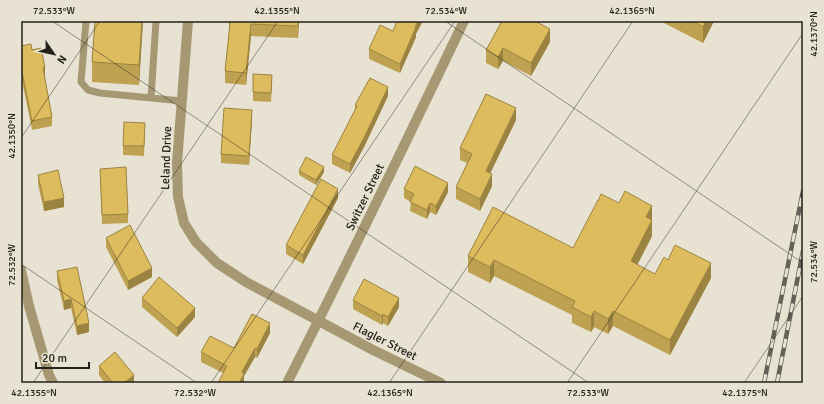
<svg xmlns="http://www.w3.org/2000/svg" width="824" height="404" font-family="Signika,sans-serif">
<rect width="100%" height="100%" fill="#e8e2d2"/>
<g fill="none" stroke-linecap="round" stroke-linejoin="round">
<!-- lane -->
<path stroke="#a69873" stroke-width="7" d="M86,21L81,82L88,90L100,93L182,101
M151,98L156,21"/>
<!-- street -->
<path stroke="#a69873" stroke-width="10" d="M188,21L177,163L178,197L184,223L196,242L217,263L246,282L373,350L441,383
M21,270L29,306L49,375L53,383
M287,383C348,263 406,142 464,21"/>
<defs>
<path id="rail" d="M764,383L803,191
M777,383L803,251"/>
</defs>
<!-- rail casing -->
<use href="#rail" stroke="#646158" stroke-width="4.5"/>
<!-- rail -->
<use href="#rail" stroke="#e8e2d2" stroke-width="3" stroke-dasharray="9" stroke-linecap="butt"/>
</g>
<!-- wall -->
<path fill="#bea251" d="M95,21H143L139,85L92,82V62Z
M229,21H299L298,38L251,36L246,85L225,83V71L229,35Z
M660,21H714L703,43Z
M393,31L416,34V37L400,73L369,59V49Z
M550,42L531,76L503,61L498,69L486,63V50Z
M21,46L32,50L45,76L44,77L52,117V126L32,130L22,81L21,82Z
M272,84L271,102L253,101V92Z
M388,96L364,147L350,173L332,164V155L355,110V105Z
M252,119L249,165L221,163V154Z
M516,120L490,173L492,186L480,211L456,199V187L467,163L460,160V148Z
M145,132L144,156L123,155V146Z
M100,169L128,214V223L102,224Z
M299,171L324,172L316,185L299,175Z
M38,175L64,207L44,211L38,184Z
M404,189L448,192L436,215L430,212L427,219L410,211L411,202L404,198Z
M338,198L303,264L286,254V245Z
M619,203L652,206V236L637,265L655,274L711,278L670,355L613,326L608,334L594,327L591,332L572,323V315L494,276L490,283L468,272V256L573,248Z
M106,238L152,277L128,290L106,247Z
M57,271L89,332L77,335L71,308L64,310L57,280Z
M142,298L195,317L177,337L142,307Z
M353,300L399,307L388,326L383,323L382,325L353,309Z
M270,333L257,358L255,357L244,376L223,373L201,362V352L234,348Z
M99,366L134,383H105L99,375Z"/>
<!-- shaded-wall -->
<path fill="#9b8442" d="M142,21H143L139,85V65Z
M298,21H299L298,38Z
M418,21H423L416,34V37L400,73V64Z
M706,21H714L703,43V27Z
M251,24V36L246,85V73Z
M550,29V42L531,76V63Z
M503,48V61L498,69V57Z
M45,67V76L43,77V68Z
M21,72H22V81L21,82Z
M388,87V96L364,147L350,173V164Z
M516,108V120L486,182V171Z
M252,110V119L249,165V156Z
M324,167V172L316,185V180Z
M492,174V186L480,211V199Z
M448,183V192L436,215V206Z
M338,189V198L303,264V255Z
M64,198V207L44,211V202Z
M430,203V212L427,219V210Z
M652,206V236L631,277V261L646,217Z
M494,260V276L490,283V267Z
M711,263V278L670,355V340Z
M152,268V277L128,290V281Z
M399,298V307L388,326V317Z
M71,299V308L64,310V301Z
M195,308V317L177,337V328Z
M594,311V327L591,332V317Z
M613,311V326L608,334V319Z
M383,314V323L382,325V316Z
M89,323V332L77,335V326Z
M270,323V333L257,358V349Z
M255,348V357L244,376V383H239L242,372Z
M134,375V383H124Z"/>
<!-- building -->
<path fill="#ddbc5e" stroke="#9b8442" d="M95,21H142L139,65L92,62Z
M229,21H298V26L251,24L246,73L225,71L230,23H229Z
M397,21H418L415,27H416L400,64L369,49L380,25L393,31Z
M502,21H535L550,29L531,63L503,48L498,57L486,50Z
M692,21H706L703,27Z
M31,44L32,50L41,48L45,67L43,68L52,117L32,121L22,72H21V46Z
M253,74L272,75L271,93L253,92Z
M370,78L388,87L364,138L350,164L332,155L357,106L355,105Z
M486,94L516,108L486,171L492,174L480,199L456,187L472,154L460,148Z
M224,108L252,110L249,156L221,154Z
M124,122L145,123L144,146H123Z
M306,157L324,167L316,180L299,171Z
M415,166L448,183L436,206L430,203L427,210L410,202L414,194L404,189Z
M126,167L128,214L102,215L100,169Z
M58,170L64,198L44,202L38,175Z
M321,179L338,189L303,255L286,245Z
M625,191L652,206L646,217L652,220L631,261L655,274L664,257L668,260L675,245L711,263L670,340L613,311L608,319L594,311L591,317L572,307L575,301L494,260L490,267L468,256L493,207L573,248L598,200V201L601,194L619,203Z
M130,225L152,268L128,281L106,238Z
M77,267L89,323L77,326L71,299L64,301L57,271Z
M159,277L195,308L177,328L142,298Z
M364,279L399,298L388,317L383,314L382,316L353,300Z
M252,314L270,323L257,349L255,348L242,372L244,374L239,383H218L227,366L201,352L210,336L234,348Z
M115,352L134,375L124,383H113L99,366Z"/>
<!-- ticks -->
<path fill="none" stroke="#23211b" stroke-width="1" stroke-opacity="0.45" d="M52,21L589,383M445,21L803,263M21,138L100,21M21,264L197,383M33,383L278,21M211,383L455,21M389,383L633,21M567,383L803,33M744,383L803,296"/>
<g text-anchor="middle" stroke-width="3" stroke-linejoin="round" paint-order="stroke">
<!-- street labels -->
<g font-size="12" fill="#23211b" stroke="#e8e2d2">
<text transform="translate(166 158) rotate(-88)" y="4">Leland Drive</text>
<text transform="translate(365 197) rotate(-64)" y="4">Switzer Street</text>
<text transform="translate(385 341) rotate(27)" y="4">Flagler Street</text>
</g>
</g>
<!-- border -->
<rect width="824" height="404" fill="none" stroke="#e8e2d2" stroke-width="44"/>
<!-- north arrow -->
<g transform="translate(54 54) rotate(124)" stroke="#e8e2d2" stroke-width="3" paint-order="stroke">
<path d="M0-3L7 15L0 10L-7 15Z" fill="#23211b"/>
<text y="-6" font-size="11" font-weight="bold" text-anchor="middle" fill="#23211b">N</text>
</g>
<!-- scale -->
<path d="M36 362v6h53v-6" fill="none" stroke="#23211b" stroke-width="2"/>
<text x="42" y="362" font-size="12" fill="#23211b" stroke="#e8e2d2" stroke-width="3" paint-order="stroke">20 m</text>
<rect x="22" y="22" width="780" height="360" fill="none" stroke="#23211b" stroke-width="1.5"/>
<g font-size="10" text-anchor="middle" fill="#23211b">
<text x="54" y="14">72.533°W</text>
<text x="277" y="14">42.1355°N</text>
<text x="446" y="14">72.534°W</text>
<text x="632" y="14">42.1365°N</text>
<text transform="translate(813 34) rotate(-90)" y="4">42.1370°N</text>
<text transform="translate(11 136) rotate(-90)" y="4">42.1350°N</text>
<text transform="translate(813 262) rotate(-90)" y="4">72.534°W</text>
<text transform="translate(11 265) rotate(-90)" y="4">72.532°W</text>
<text x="34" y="396">42.1355°N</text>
<text x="195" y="396">72.532°W</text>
<text x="390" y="396">42.1365°N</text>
<text x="588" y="396">72.533°W</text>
<text x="745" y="396">42.1375°N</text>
</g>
</svg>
